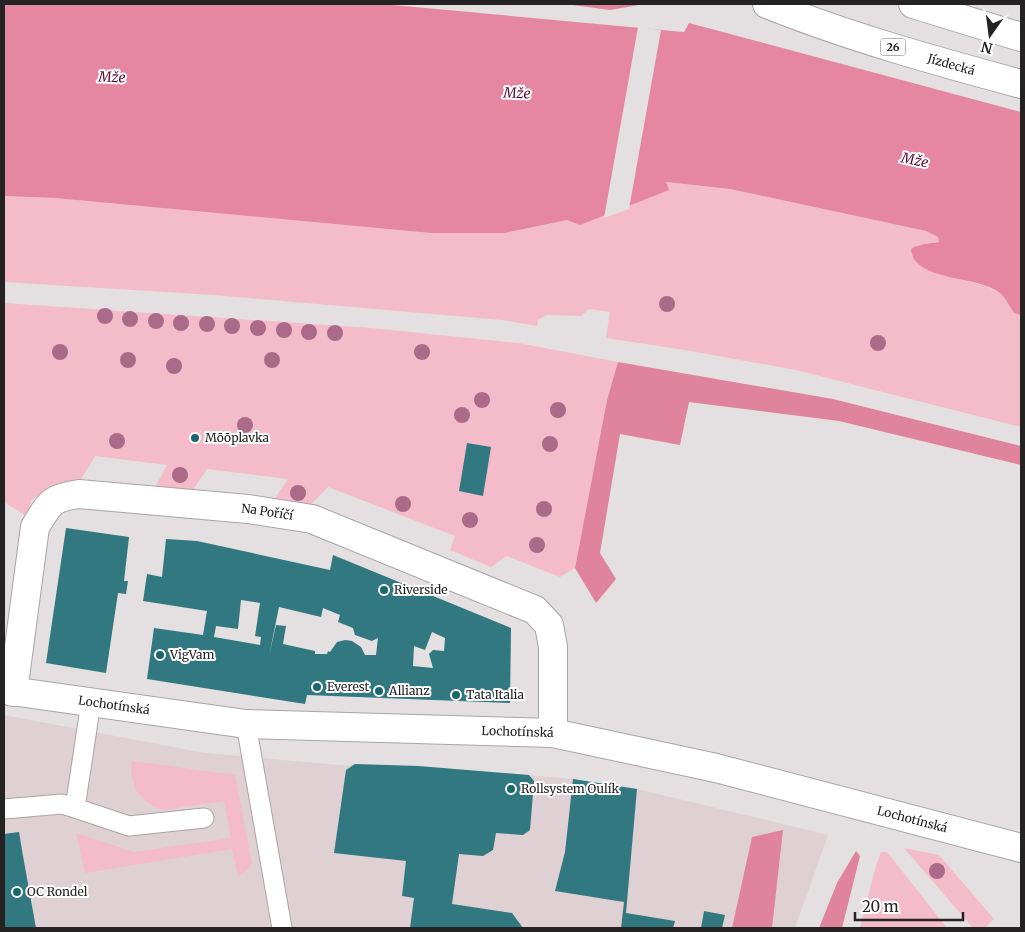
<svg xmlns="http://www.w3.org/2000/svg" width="1025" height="932" font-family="Merriweather,serif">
<rect width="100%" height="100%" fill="#e4dfe0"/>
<!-- built -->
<path fill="#ded0d3" d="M4,715L205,753L350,766L355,764L418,766L573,779L637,789L828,835L795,928H4Z"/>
<!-- green -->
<path fill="#f4bbca" d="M665,182L730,189L926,231L938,237L939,242L916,245L919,265L933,272L986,286L1001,294L1014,313L1021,315V427L796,370L685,350L606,338L610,312L589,309L581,316L551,315H546L538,320L537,326L502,320L214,295L4,282V196L55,198L431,233H505L567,220L669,190Z
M4,303L371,328L518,343L618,362L607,400L575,568L560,577L507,556L491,567L450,550L455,536L328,487L306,509L271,504L288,479L207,469L189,496L152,493L167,465L95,456L77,486L48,489L31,500L28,517L4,502Z
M132,761L235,775L252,863L249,869L238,876L232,849L85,873L76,833L134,852L231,838L224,801L162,810L148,803L136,791L131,773Z
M904,848L939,855L994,919L984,928H973Z
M881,852H887L947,928H860L876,866Z"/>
<!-- forest -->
<path fill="#e0839f" d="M565,4H645L610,10Z
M618,362L833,399L1021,446V465L839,421L689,402L680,445L620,434L600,553L616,579L596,603L575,568L607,400Z
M783,830L772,928H732L752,837Z
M856,851L860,856L842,928H819L837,883Z"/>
<!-- water -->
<path fill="#e587a3" d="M4,4H382L684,32L689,23L1021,112V315L1014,313C1010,307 1006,299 1001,294C979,274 914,283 911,249C919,243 929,244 939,242L938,237L926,231L730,189L666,182L669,190L580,225L567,220L505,233H431L55,198L4,196Z"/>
<!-- pier -->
<path fill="#e4dfe0" d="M638,27L661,30L629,209L604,218Z"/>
<!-- building -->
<path fill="#317880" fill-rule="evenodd" d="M467,443L491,447L483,496L459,491Z
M66,528L129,537L124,581H128L126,594L118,593L106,673L46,663Z
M166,539L197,541L330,570L333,555L511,628L510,703L307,695L305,704L147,679L154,628L203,635L207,611L143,601L147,574L162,577ZM241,600L260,603L255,636L261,637L260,645L214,637L216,626L238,629ZM279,607L321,617L323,608L340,615L338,622L353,628L355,635L372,641L378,638L376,655H365L361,647L352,641L345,640L337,642L330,652L328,651L327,654H315V651L283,644L286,626L276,625L269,656ZM432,632L445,638L444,651L433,650L429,654L433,668L413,666L414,646L425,650Z
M355,764L418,766L529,775L534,781L530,830L523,835L496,833L493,850L483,856L459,854L452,904L512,913L523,928H410L414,898L402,896L406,861L334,853L346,770Z
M573,779L637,789L626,913L675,921L673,928H621L624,902L555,891L565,852Z
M19,832L23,856L36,928H4V834Z
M704,911L725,915L722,928H701Z"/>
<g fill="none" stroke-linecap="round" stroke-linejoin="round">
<defs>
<path id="service" d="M91,702L75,808L129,826L204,818
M246,724L282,928
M4,809L62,804L75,808"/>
<g id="minor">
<path id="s1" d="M4,690L246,724L553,733L716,768L1021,848"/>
<path id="s2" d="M13,692L35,527C50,503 50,498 79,494L248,509L312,519L535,610L549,625L553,647V733"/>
</g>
<g id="primary">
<path id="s3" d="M767,4C849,37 936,61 1021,84"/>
<path d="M913,4L1021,37"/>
</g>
</defs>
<!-- service casing -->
<use href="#service" stroke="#aaa4a6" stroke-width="21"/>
<!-- minor casing -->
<use href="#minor" stroke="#aaa4a6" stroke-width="30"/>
<!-- primary casing -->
<use href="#primary" stroke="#aaa4a6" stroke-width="30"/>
<!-- service -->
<use href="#service" stroke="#fff" stroke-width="19"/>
<!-- minor -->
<use href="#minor" stroke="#fff" stroke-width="28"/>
<!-- primary -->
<use href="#primary" stroke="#fff" stroke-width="28"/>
</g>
<!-- trees -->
<g fill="#ab6a87">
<circle cx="667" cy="304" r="8"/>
<circle cx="105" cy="316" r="8"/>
<circle cx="130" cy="319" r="8"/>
<circle cx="156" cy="321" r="8"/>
<circle cx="181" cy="323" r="8"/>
<circle cx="207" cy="324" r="8"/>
<circle cx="232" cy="326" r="8"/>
<circle cx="258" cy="328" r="8"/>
<circle cx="284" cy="330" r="8"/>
<circle cx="309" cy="332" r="8"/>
<circle cx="335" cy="333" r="8"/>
<circle cx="878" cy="343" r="8"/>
<circle cx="60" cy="352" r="8"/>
<circle cx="422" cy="352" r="8"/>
<circle cx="128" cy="360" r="8"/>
<circle cx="272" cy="360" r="8"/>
<circle cx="174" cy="366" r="8"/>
<circle cx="482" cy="400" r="8"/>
<circle cx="558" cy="410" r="8"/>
<circle cx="462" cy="415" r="8"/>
<circle cx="245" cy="425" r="8"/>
<circle cx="117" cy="441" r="8"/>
<circle cx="550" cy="444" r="8"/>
<circle cx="180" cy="475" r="8"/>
<circle cx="298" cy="493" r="8"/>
<circle cx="403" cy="504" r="8"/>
<circle cx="544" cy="509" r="8"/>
<circle cx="470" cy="520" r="8"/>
<circle cx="537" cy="545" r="8"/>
<circle cx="937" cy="871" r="8"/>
</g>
<!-- markers -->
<g fill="#19666e" stroke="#fff" stroke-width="2">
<circle cx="195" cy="438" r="5"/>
<circle cx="384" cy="590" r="5"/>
<circle cx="160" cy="655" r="5"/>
<circle cx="317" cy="687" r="5"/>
<circle cx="379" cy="691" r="5"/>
<circle cx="456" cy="695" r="5"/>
<circle cx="511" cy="789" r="5"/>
<circle cx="17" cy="892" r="5"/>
</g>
<g text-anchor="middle" stroke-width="4" stroke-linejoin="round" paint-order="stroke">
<!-- shield labels -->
<rect fill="#fff" stroke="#666465" stroke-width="1" x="880.5" y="38.5" width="25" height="17" rx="4"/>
<g font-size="11" font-weight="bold" fill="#242223">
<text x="893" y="51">26</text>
</g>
<!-- street labels -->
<g font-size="12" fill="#242223" stroke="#fff">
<text dy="4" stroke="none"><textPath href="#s3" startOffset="194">Jízdecká</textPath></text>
<text dy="4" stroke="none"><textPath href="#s2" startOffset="414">Na Poříčí</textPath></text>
<text dy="4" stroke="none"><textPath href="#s1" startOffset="111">Lochotínská</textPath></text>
<text dy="4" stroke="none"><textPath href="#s1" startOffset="516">Lochotínská</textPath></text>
<text dy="4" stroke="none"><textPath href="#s1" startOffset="921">Lochotínská</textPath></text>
</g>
<!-- poi labels -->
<g font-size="12" fill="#242223" stroke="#fff" text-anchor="start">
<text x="205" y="442">Mōōplavka</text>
<text x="394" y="594">Riverside</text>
<text x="170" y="659">VigVam</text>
<text x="327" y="691">Everest</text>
<text x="389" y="695">Allianz</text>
<text x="466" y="699">Tata Italia</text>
<text x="521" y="793">Rollsystem Oulík</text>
<text x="27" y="896">OC Rondel</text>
</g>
<!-- water labels -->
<g font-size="14" font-style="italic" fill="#5e092e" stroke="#fff">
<text transform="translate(112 77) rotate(2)" y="5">Mže</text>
<text transform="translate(517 93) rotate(2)" y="5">Mže</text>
<text transform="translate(915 160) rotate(12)" y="5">Mže</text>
</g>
</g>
<!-- border -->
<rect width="1025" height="932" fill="none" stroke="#242223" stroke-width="10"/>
<!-- north arrow -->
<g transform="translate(990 35) rotate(194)" stroke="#ffffff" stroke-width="4" paint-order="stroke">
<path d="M0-4L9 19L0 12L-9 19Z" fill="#242223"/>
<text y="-8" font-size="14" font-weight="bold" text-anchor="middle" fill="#242223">N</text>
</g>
<!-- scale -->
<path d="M855 912v8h108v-8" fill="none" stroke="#242223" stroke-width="2.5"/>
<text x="862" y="912" font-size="15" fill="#242223" stroke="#ffffff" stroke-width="4" paint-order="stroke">20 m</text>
</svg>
